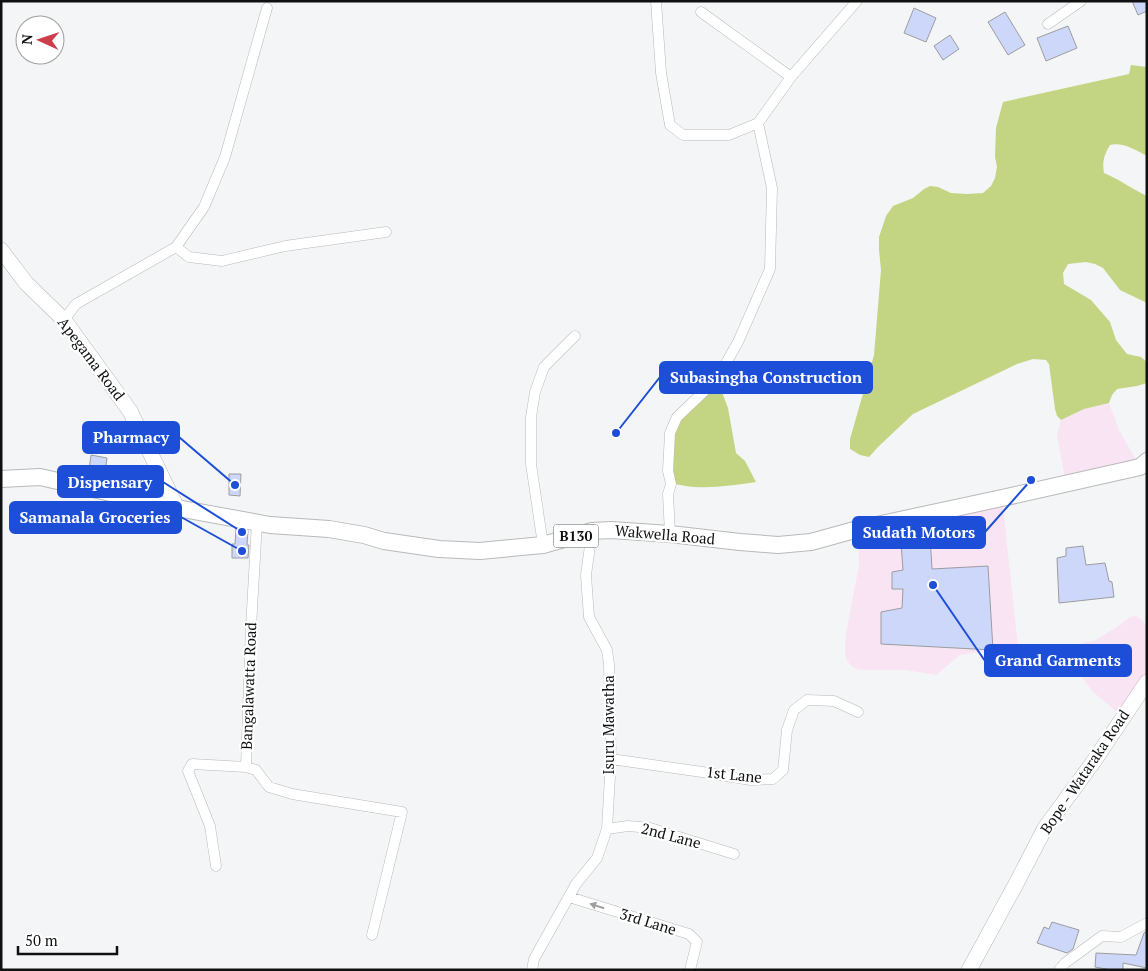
<svg xmlns="http://www.w3.org/2000/svg" width="1148" height="971" font-family="'PT Serif',serif">
<rect width="100%" height="100%" fill="#f4f5f7"/>
<!-- industrial -->
<path fill="#f9e4f3" d="M1109,403L1119,430L1140,467L1066,484L1057,435L1061,420L1084,409Z
M1002,498L1018,646L960,655L936,675L906,670H863L856,669L850,665L846,658L845,650L846,634L859,565L858,529Z
M1136,616L1141,619L1147,626V682L1123,717L1092,691L1079,673L1074,664L1071,651L1074,646L1085,642L1094,641L1120,625L1130,617Z"/>
<!-- green -->
<path fill="#c3d582" d="M1131,65L1147,67V156C1136,150 1122,142 1110,145C1104,155 1102,162 1104,173C1119,179 1132,189 1147,196V303L1120,290L1103,268L1095,264L1086,262L1068,264L1063,273L1064,284L1091,300L1110,322L1116,340L1127,354L1141,357L1147,362V383L1137,386L1117,389L1112,395L1109,403L1084,409L1061,420L1057,416L1055,409L1049,364L1046,360L1033,359L1017,364L913,414L878,447L869,457L860,455L850,449V439L874,355L881,270L879,250V237L886,216L893,206L913,198L924,189L930,186L938,187L951,193L967,194L983,193L991,186L995,178L997,167L995,157L996,128L1003,102L1129,74Z
M717,379L728,408L736,453L745,461L756,482C736,485 716,488 695,487C687,487 680,484 671,484L670,433L677,417Z"/>
<!-- building -->
<path fill="#cdd7fa" stroke="#9c9d9e" d="M1132,1H1147V11L1138,15Z
M914,8L936,18L926,42L904,33Z
M1005,12L1025,45L1008,55L988,22Z
M1068,26L1077,48L1046,61L1037,38Z
M950,35L959,49L943,60L934,46Z
M91,455L107,458L105,472L89,470Z
M229,474H241L240,496L229,495Z
M236,529L248,531L247,545H249L248,558H232V544H235Z
M930,537L932,569L988,566L993,650L881,644V612L902,608L903,589H892V572L903,570L901,543Z
M1083,546L1086,565L1105,563L1109,581L1112,582L1114,597L1059,603L1057,558L1066,556V548Z
M1052,922L1079,930L1073,949L1067,953L1037,943L1044,927L1049,929Z
M1147,931V968L1123,963V970H1111L1095,967L1096,953L1136,955L1144,933Z"/>
<g fill="none" stroke-linecap="round" stroke-linejoin="round">
<defs>
<path id="street" d="M656,1L661,73L670,125L683,135H729L758,123L772,188L770,269L738,342L717,379L677,417L670,433L668,471L671,484L668,494L670,534
M701,12L791,77
M1048,24L1081,1
M758,123L791,77L857,1
M176,247L189,257L222,261L285,246L386,232
M64,320L76,304L176,247L204,207L225,157L267,8
M257,522L251,627L246,767L256,770L269,787L292,794L402,812L372,935
M543,545L531,464V417L535,392L544,367L575,336
M611,759L702,772L751,780L773,779L783,770L787,730L794,710L807,700L834,701L858,712
M607,829L628,826L650,828L734,854
M216,866L210,826L188,771L192,764L246,767
M569,897L689,934L697,942L690,970
M532,970L534,959L576,884L597,858L607,829L611,759L609,664L607,650L589,617L586,575L592,531
M1059,970L1065,963L1102,936L1121,937L1147,923"/>
<path id="secondary" d="M1,250L26,283L64,320L130,411L177,508
M969,970L1017,882L1045,828L1094,761L1147,682"/>
<path id="primary" d="M1,479L40,477L177,508L270,525L329,529L364,535L384,541L439,549L480,551L543,545L592,531L611,530L670,534L740,542L778,545L811,542L858,529L1002,498L1140,467L1147,461"/>
</defs>
<!-- street casing -->
<use href="#street" stroke="#b8b9ba" stroke-width="11"/>
<!-- secondary casing -->
<use href="#secondary" stroke="#b8b9ba" stroke-width="16"/>
<!-- primary casing -->
<use href="#primary" stroke="#b8b9ba" stroke-width="18"/>
<!-- street -->
<use href="#street" stroke="#fff" stroke-width="10"/>
<!-- secondary -->
<use href="#secondary" stroke="#fff" stroke-width="15"/>
<!-- primary -->
<use href="#primary" stroke="#fff" stroke-width="16"/>
</g>
<!-- one-way arrows -->
<defs><path id="oneway-solid" d="M-6-.8H1V-3.2L6.5 0L1 3.2V.8H-6Z" transform="scale(1.25)"/></defs>
<use fill="#9f9f9f" href="#oneway-solid" transform="translate(597 906) rotate(-163)"/>
<g text-anchor="middle" stroke-width="4.5" stroke-linejoin="round" paint-order="stroke">
<!-- shield labels -->
<rect fill="#fff" stroke="#575858" stroke-width="1" x="553.5" y="524.5" width="45" height="23" rx="4"/>
<g font-size="14" font-weight="bold" fill="#0f1010">
<text x="576" y="541">B130</text>
</g>
<!-- street labels -->
<g font-size="15" fill="#0f1010" stroke="#fff">
<text transform="translate(91 359) rotate(53)" y="5">Apegama Road</text>
<text transform="translate(665 535) rotate(5)" y="5">Wakwella Road</text>
<text transform="translate(249 686) rotate(-88)" y="5">Bangalawatta Road</text>
<text transform="translate(609 725) rotate(-90)" y="5">Isuru Mawatha</text>
<text transform="translate(1085 772) rotate(-56)" y="5">Bope - Wataraka Road</text>
<text transform="translate(734 775) rotate(6)" y="5">1st Lane</text>
<text transform="translate(671 836) rotate(15)" y="5">2nd Lane</text>
<text transform="translate(648 922) rotate(17)" y="5">3rd Lane</text>
</g>
</g>
<!-- callouts -->
<path fill="none" stroke="#1d4ed8" stroke-width="2" d="M616 433L660 377M235 485L179 437M242 532L163 482M242 551L181 517M1031 480L985 532M933 585L985 661"/>
<g fill="#1d4ed8" stroke="#fff" stroke-width="2">
<circle cx="616" cy="433" r="5"/>
<circle cx="235" cy="485" r="5"/>
<circle cx="242" cy="532" r="5"/>
<circle cx="242" cy="551" r="5"/>
<circle cx="1031" cy="480" r="5"/>
<circle cx="933" cy="585" r="5"/>
</g>
<g fill="#1d4ed8" stroke="#1d4ed8" stroke-width="2">
<rect x="660" y="362" width="212" height="31" rx="5"/>
<rect x="83" y="422" width="96" height="31" rx="5"/>
<rect x="58" y="466" width="105" height="31" rx="5"/>
<rect x="10" y="502" width="171" height="31" rx="5"/>
<rect x="853" y="517" width="132" height="31" rx="5"/>
<rect x="985" y="645" width="146" height="31" rx="5"/>
</g>
<g font-size="16" text-anchor="middle" font-weight="bold" fill="#fff">
<text x="766" y="383">Subasingha Construction</text>
<text x="131" y="443">Pharmacy</text>
<text x="110" y="488">Dispensary</text>
<text x="95" y="523">Samanala Groceries</text>
<text x="919" y="538">Sudath Motors</text>
<text x="1058" y="666">Grand Garments</text>
</g>
<!-- border -->
<rect width="1148" height="971" fill="none" stroke="#0f1010" stroke-width="5"/>
<!-- north arrow -->
<g transform="translate(40 40) rotate(273)"><circle r="24" fill="#ffffff" stroke="#9f9f9f"/>
<path d="M0-4L9 19L0 12L-9 19Z" fill="#cd3d4b"/>
<text y="-8" font-size="14" font-weight="bold" text-anchor="middle" fill="#0f1010">N</text>
</g>
<!-- scale -->
<path d="M18 946v8h99v-8" fill="none" stroke="#0f1010" stroke-width="2.5"/>
<text x="25" y="946" font-size="15" fill="#0f1010" stroke="#ffffff" stroke-width="4" paint-order="stroke">50 m</text>
</svg>
